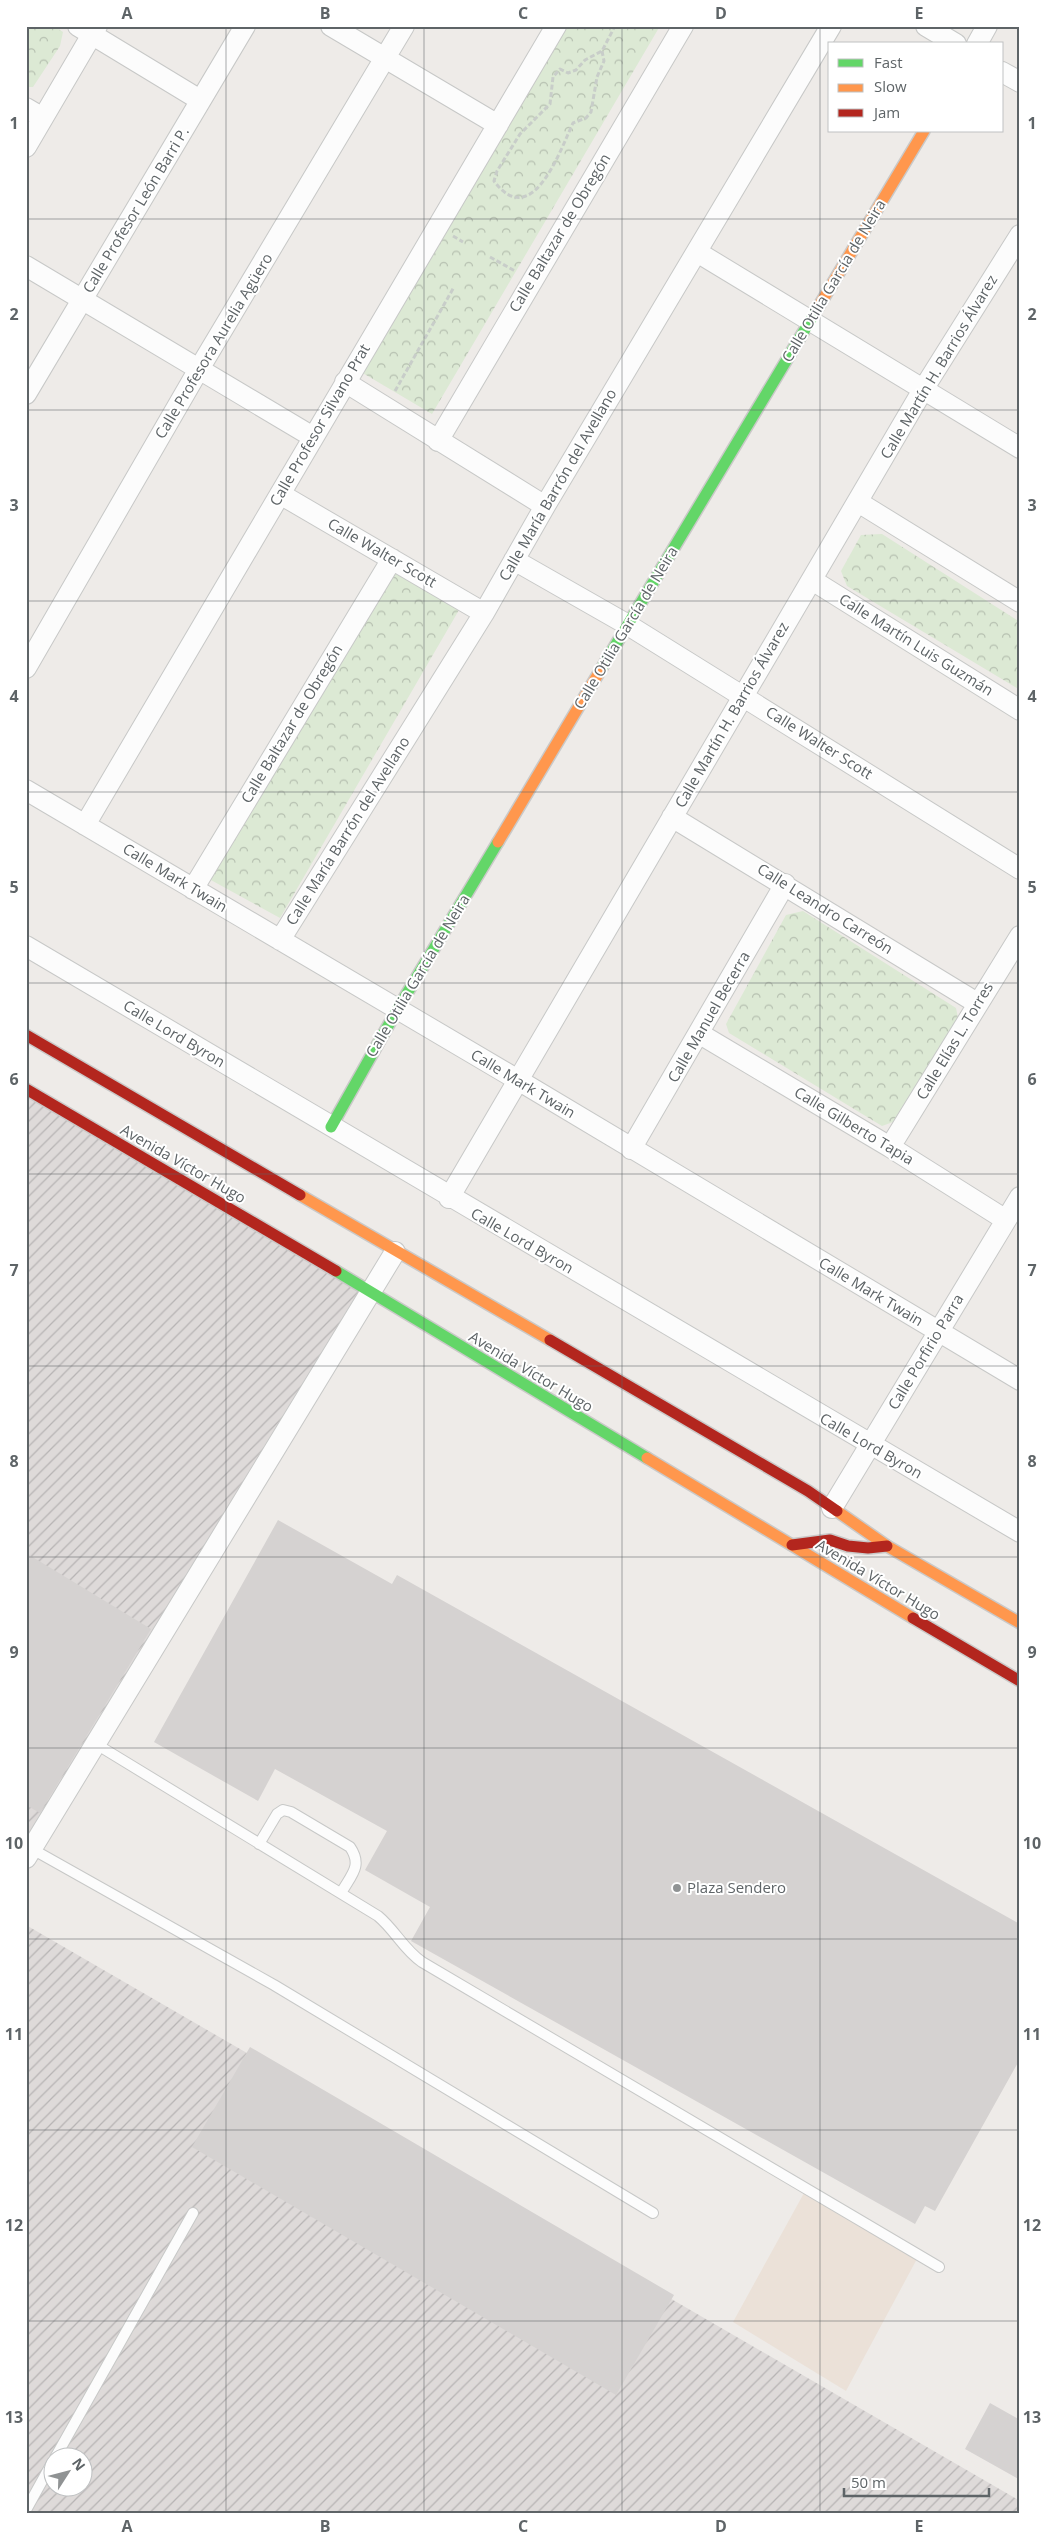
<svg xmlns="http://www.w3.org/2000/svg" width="1046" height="2540" font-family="'Open Sans',sans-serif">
<defs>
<pattern id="industrial-furrows" width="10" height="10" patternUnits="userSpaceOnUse" patternTransform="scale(1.25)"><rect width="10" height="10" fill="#dedad9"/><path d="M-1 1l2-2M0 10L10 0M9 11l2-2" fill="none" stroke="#b7b4b4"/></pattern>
<pattern id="park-crowns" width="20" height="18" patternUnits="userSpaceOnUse" patternTransform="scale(1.25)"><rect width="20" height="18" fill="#dce9d4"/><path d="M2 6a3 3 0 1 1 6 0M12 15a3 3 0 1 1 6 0" fill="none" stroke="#b6c0b0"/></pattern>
</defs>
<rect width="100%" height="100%" fill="#eeebe8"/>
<!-- commercial -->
<path fill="#ebe1d8" d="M804,2193L918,2257L846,2391L733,2322Z"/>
<!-- industrial -->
<path fill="url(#industrial-furrows)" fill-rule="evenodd" d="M26,1087L366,1284L26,1848Z
M26,1925L1020,2501V2514H26ZM52,2458H82V2488H52Z"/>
<!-- park -->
<path fill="url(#park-crowns)" d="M26,26H54L63,32L60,46L33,87H26Z
M568,26H660L432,414L361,372Z
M882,534L1020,622V690L847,586L841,571L861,535Z
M391,569L459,610L280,918L209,879Z
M803,911L956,1008L958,1018L893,1122L882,1126L729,1033L726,1024L786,915Z"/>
<!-- building -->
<path fill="#d5d2d1" d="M278,1520L392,1584L397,1575L1020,1924V2059L935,2211L925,2206L915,2224L411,1941L430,1907L365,1870L387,1831L275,1769L258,1801L154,1742Z
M26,1553L151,1629L40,1813L26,1805Z
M250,2047L674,2295L616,2395L192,2147Z
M990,2403L1020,2420V2480L965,2449Z"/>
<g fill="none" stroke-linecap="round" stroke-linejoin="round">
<defs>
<path id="lane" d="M96,1744L378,1916C395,1930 404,1950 422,1962L939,2267
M259,1844L277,1814L283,1810L291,1812L350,1847C363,1866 351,1875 341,1893
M32,1849L274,1985L653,2213
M55,2458L193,2213
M26,2510L52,2463"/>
<path id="street" d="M78,26L200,100
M331,26L498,125
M926,26L956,44
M977,44L987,26
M1002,72L1020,82
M26,108L43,118
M26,147L97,26
M697,252L1020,448
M26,266L313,437
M345,382L545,506
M26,394L245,26
M438,441L683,26
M280,494L484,613
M858,502L1020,602
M514,560L628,625L1020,869
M812,580L1020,710
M26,668L199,369L404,26
M26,790L518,1080L1020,1380
M672,817L977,1003
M85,825L556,26
M193,889L392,559
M280,940L484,613L545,506L831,26
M26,946L1020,1532
M700,1034L890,1147L1006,1220
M890,1147L1020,936
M631,1149L785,884
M449,1198L924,388L1020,235
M832,1508L1020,1197
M26,1858L395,1252"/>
<path id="fast" d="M600,671L819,306
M331,1127L397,1010L498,842
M336,1271L647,1458"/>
<path id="slow" d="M819,306L924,131
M498,842L600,671
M300,1195L550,1340
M647,1458L913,1618
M837,1511L887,1546L1020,1623"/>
<path id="jam" d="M26,1035L300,1195
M26,1089L336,1271
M550,1340L808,1491L837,1511
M792,1545L830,1540L848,1546L868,1548L887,1546
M913,1618L1020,1681"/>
</defs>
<!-- lane casing -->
<use href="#lane" stroke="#c7c8c7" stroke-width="12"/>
<!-- street casing -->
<use href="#street" stroke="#c7c8c7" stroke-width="22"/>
<!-- fast casing -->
<use href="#fast" stroke="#cac9c8" stroke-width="14"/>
<!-- slow casing -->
<use href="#slow" stroke="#cac9c8" stroke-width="14"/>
<!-- jam casing -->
<use href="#jam" stroke="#cac9c8" stroke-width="14"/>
<!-- path -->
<path stroke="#c8cdc9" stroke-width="3" stroke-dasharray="5 2.5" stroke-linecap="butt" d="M602,51L604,61L597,77L591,112L586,118L573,123C560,151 532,232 494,181L497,171L520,134L550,104L553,77L560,69L568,73L576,70L585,60L602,51L615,26
M453,236L463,242
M490,257L515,271
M395,391L454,287"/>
<!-- lane -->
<use href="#lane" stroke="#fcfcfc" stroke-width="10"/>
<!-- street -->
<use href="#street" stroke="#fcfcfc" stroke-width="20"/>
<!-- fast -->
<use href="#fast" stroke="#63d668" stroke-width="11"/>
<!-- slow -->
<use href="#slow" stroke="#ff974d" stroke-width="11"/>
<!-- jam -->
<use href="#jam" stroke="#b3261e" stroke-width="11"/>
</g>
<!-- grid -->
<path fill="none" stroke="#5e6467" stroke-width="1" stroke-opacity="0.55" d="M226,26V2514M424,26V2514M622,26V2514M820,26V2514M26,219H1020M26,410H1020M26,601H1020M26,792H1020M26,983H1020M26,1174H1020M26,1366H1020M26,1557H1020M26,1748H1020M26,1939H1020M26,2130H1020M26,2321H1020"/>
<!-- markers -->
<circle fill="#909394" stroke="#fff" stroke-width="2" cx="677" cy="1888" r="5"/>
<g text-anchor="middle" stroke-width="4" stroke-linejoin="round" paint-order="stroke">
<!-- street labels -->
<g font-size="15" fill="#5e6467" stroke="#fff">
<text transform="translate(136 210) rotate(-59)" y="5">Calle Profesor León Barri P.</text>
<text transform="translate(560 233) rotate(-59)" y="5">Calle Baltazar de Obregón</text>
<text transform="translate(834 281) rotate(-59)" y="5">Calle Otilia García de Neira</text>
<text transform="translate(214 346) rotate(-59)" y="5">Calle Profesora Aurelia Agüero</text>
<text transform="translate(939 367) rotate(-59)" y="5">Calle Martín H. Barrios Álvarez</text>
<text transform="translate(320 425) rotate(-60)" y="5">Calle Profesor Silvano Prat</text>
<text transform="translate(558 485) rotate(-60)" y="5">Calle María Barrón del Avellano</text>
<text transform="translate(382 553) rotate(30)" y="5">Calle Walter Scott</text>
<text transform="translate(626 628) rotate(-59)" y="5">Calle Otilia García de Neira</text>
<text transform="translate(916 645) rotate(32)" y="5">Calle Martín Luis Guzmán</text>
<text transform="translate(732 715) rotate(-60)" y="5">Calle Martín H. Barrios Álvarez</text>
<text transform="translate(292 724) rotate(-59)" y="5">Calle Baltazar de Obregón</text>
<text transform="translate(819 743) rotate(32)" y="5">Calle Walter Scott</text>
<text transform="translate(348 831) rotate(-58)" y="5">Calle María Barrón del Avellano</text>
<text transform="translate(175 878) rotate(31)" y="5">Calle Mark Twain</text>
<text transform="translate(825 909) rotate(32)" y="5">Calle Leandro Carreón</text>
<text transform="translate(418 976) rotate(-59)" y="5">Calle Otilia García de Neira</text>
<text transform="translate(709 1017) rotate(-60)" y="5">Calle Manuel Becerra</text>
<text transform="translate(174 1034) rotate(31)" y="5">Calle Lord Byron</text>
<text transform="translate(955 1041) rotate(-59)" y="5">Calle Elías L. Torres</text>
<text transform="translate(523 1084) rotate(31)" y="5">Calle Mark Twain</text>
<text transform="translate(854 1126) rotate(31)" y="5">Calle Gilberto Tapia</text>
<text transform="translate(183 1164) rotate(30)" y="5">Avenida Víctor Hugo</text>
<text transform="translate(522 1241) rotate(30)" y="5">Calle Lord Byron</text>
<text transform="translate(871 1292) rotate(31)" y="5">Calle Mark Twain</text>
<text transform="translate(926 1352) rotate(-59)" y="5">Calle Porfirio Parra</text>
<text transform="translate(531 1372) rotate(31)" y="5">Avenida Víctor Hugo</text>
<text transform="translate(871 1446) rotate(30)" y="5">Calle Lord Byron</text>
<text transform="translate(878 1580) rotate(31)" y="5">Avenida Víctor Hugo</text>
</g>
<!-- poi labels -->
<g font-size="15" fill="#5e6467" stroke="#fff" text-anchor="start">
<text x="687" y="1893">Plaza Sendero</text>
</g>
</g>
<!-- border -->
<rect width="1046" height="2540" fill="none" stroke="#ffffff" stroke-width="55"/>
<!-- legend -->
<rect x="828" y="42" width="175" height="90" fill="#ffffff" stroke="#bfc1c2"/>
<rect x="838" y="59" width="25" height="8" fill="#63d668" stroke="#bfc1c2"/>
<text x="874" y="68" font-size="15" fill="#5e6467">Fast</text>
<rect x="838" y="84" width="25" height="8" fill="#ff974d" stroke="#bfc1c2"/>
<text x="874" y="92" font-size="15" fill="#5e6467">Slow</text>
<rect x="838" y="109" width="25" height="8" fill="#b3261e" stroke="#bfc1c2"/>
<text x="874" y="118" font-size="15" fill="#5e6467">Jam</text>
<!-- north arrow -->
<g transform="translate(68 2472) rotate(54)"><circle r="24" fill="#ffffff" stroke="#bfc1c2"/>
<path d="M0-4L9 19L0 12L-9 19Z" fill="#909394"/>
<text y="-8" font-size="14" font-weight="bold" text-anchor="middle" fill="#5e6467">N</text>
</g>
<!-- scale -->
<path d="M844 2488v8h145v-8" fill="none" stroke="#5e6467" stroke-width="2.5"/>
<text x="851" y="2488" font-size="15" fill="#5e6467" stroke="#ffffff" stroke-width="4" paint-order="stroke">50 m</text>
<rect x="28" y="28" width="990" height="2484" fill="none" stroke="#5e6467" stroke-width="2"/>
<g font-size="16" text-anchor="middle" font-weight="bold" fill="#5e6467">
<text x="127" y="19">A</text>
<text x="325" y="19">B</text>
<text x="523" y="19">C</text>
<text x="721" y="19">D</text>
<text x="919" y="19">E</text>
<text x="14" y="129">1</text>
<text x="1032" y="129">1</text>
<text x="14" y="320">2</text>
<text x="1032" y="320">2</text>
<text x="14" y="511">3</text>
<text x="1032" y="511">3</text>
<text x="14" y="702">4</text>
<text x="1032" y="702">4</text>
<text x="14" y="893">5</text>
<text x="1032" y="893">5</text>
<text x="14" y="1085">6</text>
<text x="1032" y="1085">6</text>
<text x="14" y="1276">7</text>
<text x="1032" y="1276">7</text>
<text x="14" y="1467">8</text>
<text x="1032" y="1467">8</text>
<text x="14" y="1658">9</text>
<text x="1032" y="1658">9</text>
<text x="14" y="1849">10</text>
<text x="1032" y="1849">10</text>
<text x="14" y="2040">11</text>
<text x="1032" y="2040">11</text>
<text x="14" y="2231">12</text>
<text x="1032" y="2231">12</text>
<text x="14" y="2423">13</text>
<text x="1032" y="2423">13</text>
<text x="127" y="2532">A</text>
<text x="325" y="2532">B</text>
<text x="523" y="2532">C</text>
<text x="721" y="2532">D</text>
<text x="919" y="2532">E</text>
</g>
</svg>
